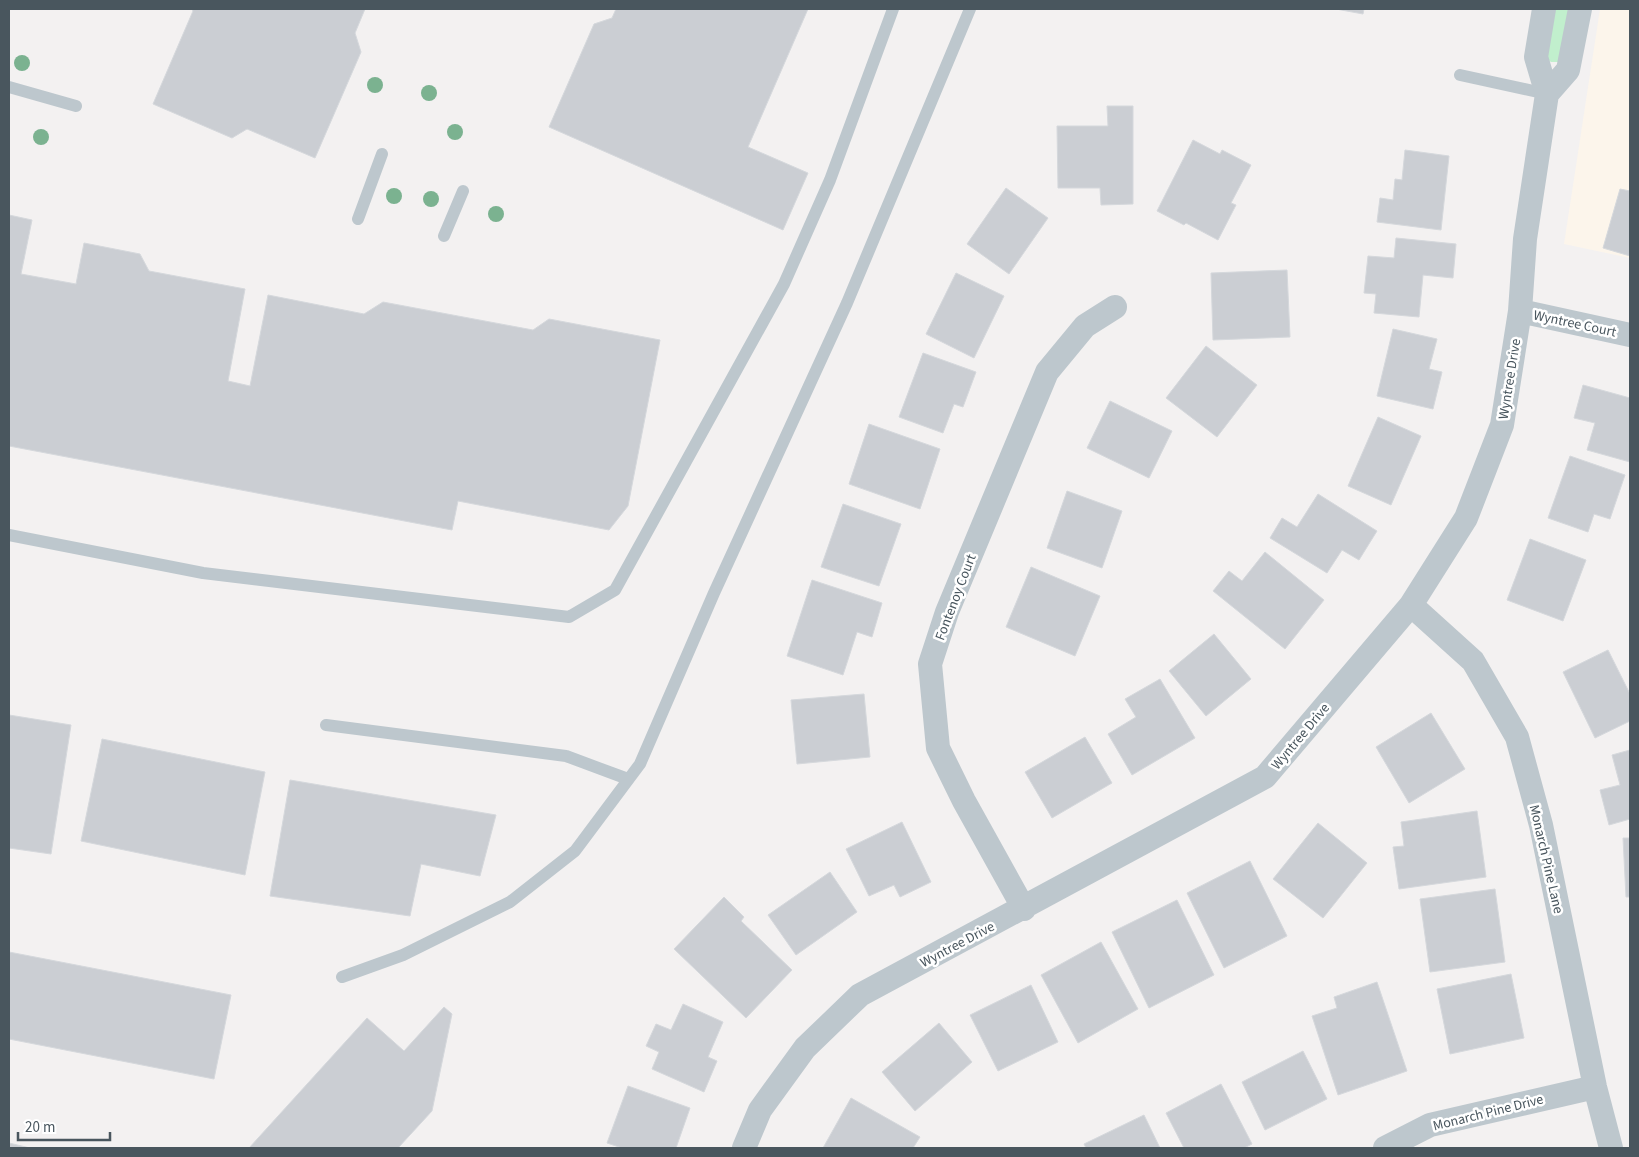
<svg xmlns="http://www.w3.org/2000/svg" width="1639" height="1157" font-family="'Source Sans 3',sans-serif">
<rect width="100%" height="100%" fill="#f3f1f1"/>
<!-- commercial -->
<path fill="#fcf5eb" d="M1600,9H1630V258L1564,244Z"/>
<!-- green -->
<path fill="#c1efcd" d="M1555,9H1575L1560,62H1551L1546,58Z"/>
<!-- building -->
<path fill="#cbced3" stroke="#d5d8dc" d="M192,9H365L355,33L361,52L315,158L247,129L232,138L153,104L193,11Z
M616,9H808L748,147L808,173L783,230L549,127L594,24L612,18Z
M1336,9H1364L1363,14Z
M1107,106H1133V204L1101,205L1100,188H1058L1057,126H1108Z
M1193,140L1220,154L1222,150L1251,165L1231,203L1236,205L1218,240L1186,223L1184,225L1157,211Z
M1405,150L1449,156L1441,230L1377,222L1380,198L1393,200L1395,179L1402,180Z
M1006,188L1048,218L1009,274L967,244Z
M1620,189L1630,191V256L1603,248Z
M9,215L32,220L21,274L76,284L84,243L140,254L149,271L245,289L228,381L250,386L268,295L364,314L383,302L533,330L549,319L660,340L628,506L609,530L458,501L452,530L9,446Z
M1396,238L1456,244L1453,278L1423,275L1419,317L1374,313L1376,294L1364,293L1368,256L1394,258Z
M1287,270L1290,337L1213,340L1211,273Z
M956,273L1004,296L974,358L926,334Z
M1393,329L1437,339L1429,369L1442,372L1433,409L1377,396Z
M1206,346L1257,385L1217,437L1166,398Z
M923,353L976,372L963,407L954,404L943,433L899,417Z
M1583,385L1630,398V462L1587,450L1595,423L1574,418Z
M1110,401L1172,431L1149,478L1087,448Z
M1378,417L1421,436L1391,505L1348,486Z
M869,424L940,449L920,509L849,484Z
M1570,456L1625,475L1610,519L1594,514L1588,532L1548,518Z
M1067,491L1122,511L1102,568L1047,548Z
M1318,494L1377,531L1359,560L1342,550L1327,573L1270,538L1282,518L1297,527Z
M843,504L901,524L879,586L821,567Z
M1530,539L1586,560L1563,621L1507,600Z
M1265,552L1324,600L1285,649L1213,591L1229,571L1242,581Z
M1031,567L1100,596L1075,656L1006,627Z
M812,580L882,603L872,637L857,632L843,675L787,656Z
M1214,634L1251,679L1206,716L1169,671Z
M1608,650L1630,694V721L1595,738L1563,672Z
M1160,679L1195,738L1132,775L1108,734L1136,717L1125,699Z
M864,694L870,757L797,764L791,700Z
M1431,713L1465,769L1409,803L1376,747Z
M9,715L71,725L51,854L9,848Z
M1085,737L1112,783L1052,818L1025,772Z
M102,739L265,772L245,875L81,841Z
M1630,750V819L1609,825L1600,790L1620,785L1612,755Z
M290,780L496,815L480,876L421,864L410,916L270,896Z
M1477,811L1486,877L1399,889L1393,847L1404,846L1401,822Z
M902,822L931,882L900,897L894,885L869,896L846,849Z
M1318,823L1367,863L1323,918L1273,879Z
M1623,838H1630V897H1626Z
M1250,861L1287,936L1224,968L1187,893Z
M830,872L857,912L796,955L768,915Z
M1495,889L1505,962L1430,972L1420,899Z
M724,897L744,917L741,921L792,970L746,1018L674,949Z
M1177,900L1214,975L1149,1008L1112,932Z
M1101,942L1138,1009L1078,1043L1041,975Z
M9,952L231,995L214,1079L9,1039Z
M1511,974L1524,1038L1450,1054L1437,989Z
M1377,982L1407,1071L1338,1095L1312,1016L1337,1008L1334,997Z
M1031,985L1058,1042L998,1071L970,1015Z
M683,1004L723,1022L708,1057L717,1061L704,1092L652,1069L659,1052L646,1046L656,1024L671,1030Z
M444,1007L452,1014L432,1111L398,1148H249L367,1018L404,1051Z
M939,1023L972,1062L915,1111L882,1072Z
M1303,1051L1327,1099L1265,1130L1242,1082Z
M1221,1084L1252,1144L1244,1148H1184L1166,1113Z
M628,1086L690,1108L676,1148H622L607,1143Z
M851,1098L920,1137L913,1148H823Z
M1144,1115L1160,1148H1086L1084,1144Z
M9,1143L30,1148H9Z"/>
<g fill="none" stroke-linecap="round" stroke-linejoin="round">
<!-- lane -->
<path stroke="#bdc7cd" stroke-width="12" d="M1460,75L1547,94
M9,87L76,106
M358,219L382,154
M444,236L463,191
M9,535L203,573L569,617L615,590L784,284L830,180L893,9
M326,725L566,756L628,779
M342,977L403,955L510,902L575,851L640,764L714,593L847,303L970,9"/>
<!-- street -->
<path stroke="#bdc7cd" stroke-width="24" d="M1547,94L1568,70L1580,9
M1520,311L1630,335
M1411,605L1473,661L1517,737L1541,825L1595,1087L1611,1148
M1024,909L964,801L938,748L930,664L947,612L1047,372L1085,326L1115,307
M744,1148L760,1110L805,1048L860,995L1265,777L1411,605L1466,518L1502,425L1520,311L1525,239L1547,94L1536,57L1544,9
M1385,1148L1430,1125L1595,1087"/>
</g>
<!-- trees -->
<g fill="#7bb290">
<circle cx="22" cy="63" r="8"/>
<circle cx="375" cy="85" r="8"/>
<circle cx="429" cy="93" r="8"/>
<circle cx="455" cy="132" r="8"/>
<circle cx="41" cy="137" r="8"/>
<circle cx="394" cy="196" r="8"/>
<circle cx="431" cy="199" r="8"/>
<circle cx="496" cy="214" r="8"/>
</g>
<g text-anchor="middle" stroke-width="5" stroke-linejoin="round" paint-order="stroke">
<!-- street labels -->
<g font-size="14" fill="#49565e" stroke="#fff">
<text transform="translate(1575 323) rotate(12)" y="5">Wyntree Court</text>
<text transform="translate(1509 379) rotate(-81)" y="5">Wyntree Drive</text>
<text transform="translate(955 597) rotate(-69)" y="5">Fontenoy Court</text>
<text transform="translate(1300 736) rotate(-50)" y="5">Wyntree Drive</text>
<text transform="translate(1547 859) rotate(77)" y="5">Monarch Pine Lane</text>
<text transform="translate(957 944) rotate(-28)" y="5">Wyntree Drive</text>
<text transform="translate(1488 1112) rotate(-14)" y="5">Monarch Pine Drive</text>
</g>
</g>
<!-- border -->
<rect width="1639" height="1157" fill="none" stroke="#49565e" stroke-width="20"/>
<!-- scale -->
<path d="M18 1132v8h92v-8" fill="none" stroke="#49565e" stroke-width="2.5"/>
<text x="25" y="1132" font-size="15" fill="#49565e" stroke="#ffffff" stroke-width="4" paint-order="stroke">20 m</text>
</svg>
